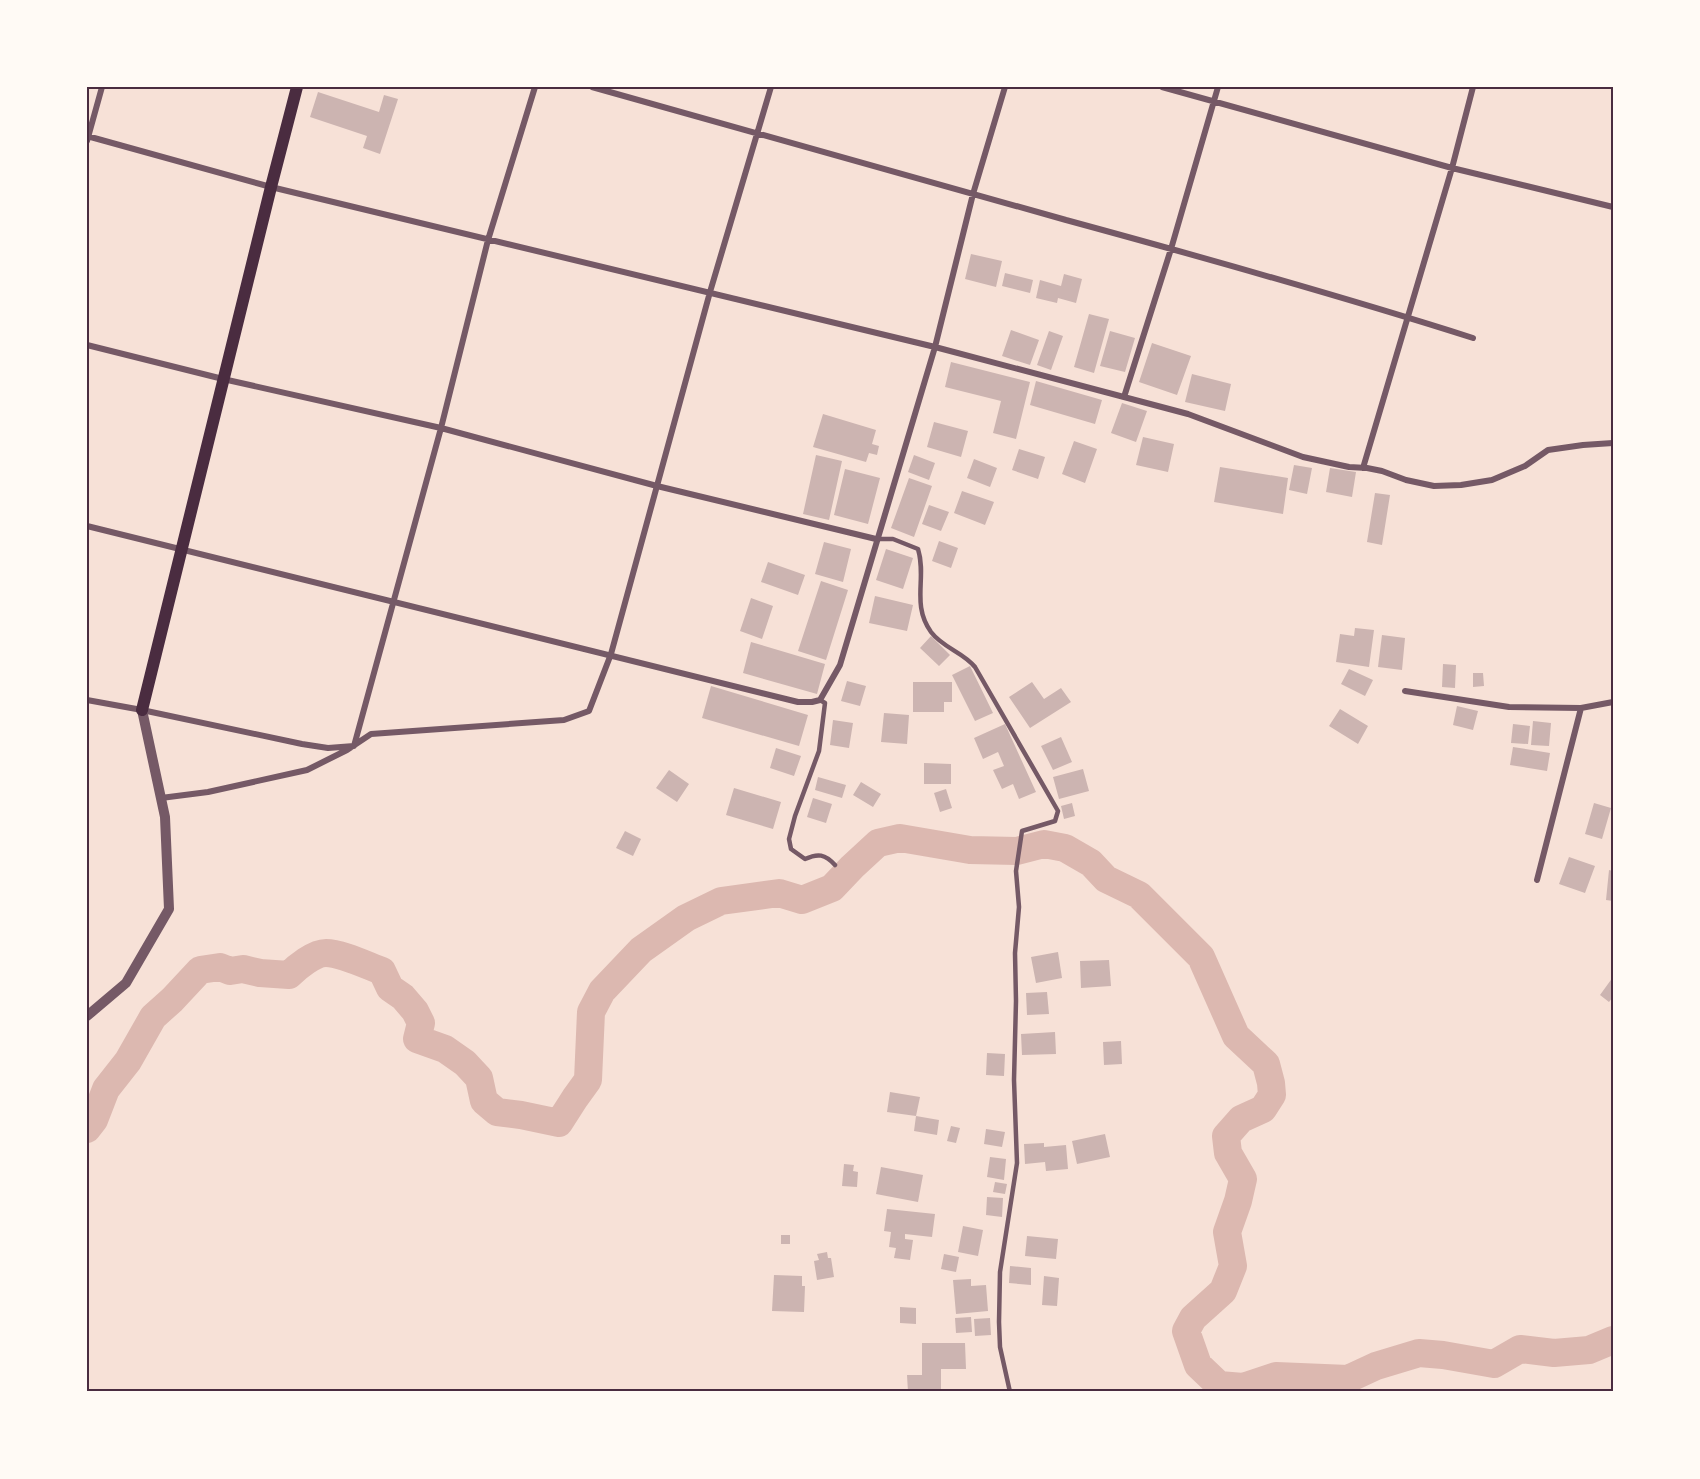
<svg xmlns="http://www.w3.org/2000/svg" width="1700" height="1479" font-family="Roboto,sans-serif">
<rect width="100%" height="100%" fill="#f7e1d7"/>
<g fill="none" stroke-linecap="round" stroke-linejoin="round">
<!-- river -->
<path stroke="#dcb8b0" stroke-width="28" d="M87,1129L94,1120L106,1089L128,1061L153,1017L172,1000L200,970L220,967L230,971L243,969L260,973L289,975C297,967 314,953 326,953C341,953 368,966 382,971L390,988L403,997L415,1011L421,1023L417,1039L445,1049L465,1063L479,1078L484,1101L497,1112L521,1115L559,1123L575,1098L588,1080L591,1012L602,991L641,950L686,918L721,901L779,893L802,900L832,888L852,867L878,843L900,838L970,850L1017,851L1044,844L1065,848L1091,863L1106,879L1139,895L1201,957L1236,1036L1266,1064L1271,1083L1272,1095L1263,1109L1241,1119L1226,1136L1228,1153L1243,1179L1238,1201L1227,1232L1233,1266L1223,1291L1193,1318L1186,1331L1198,1365L1219,1385L1243,1387L1276,1376L1348,1379L1376,1366L1419,1353L1443,1355L1494,1364L1520,1349L1554,1353L1589,1350L1613,1340"/>
</g>
<!-- building -->
<path fill="#ccb4b1" d="M318,92L379,112L384,95L398,99L380,154L363,148L367,136L310,117Z
M971,254L1002,261L996,287L965,279Z
M1005,273L1033,280L1030,293L1002,286Z
M1064,274L1082,279L1076,303L1058,298L1057,303L1036,298L1040,280L1061,286Z
M1089,314L1109,319L1094,373L1074,367Z
M1011,330L1039,340L1030,365L1002,356Z
M1049,331L1063,336L1051,370L1037,365Z
M1110,331L1135,338L1125,372L1100,366Z
M1152,343L1191,356L1177,395L1139,382Z
M951,362L1030,382L1016,439L993,433L1001,401L945,387Z
M1192,374L1231,384L1225,411L1185,402Z
M1036,381L1102,400L1095,424L1030,405Z
M1122,403L1147,411L1136,442L1111,433Z
M823,414L876,430L872,444L879,446L877,455L869,453L866,462L813,447Z
M934,422L968,431L961,457L927,447Z
M1143,437L1174,444L1168,472L1136,465Z
M1074,441L1097,449L1085,483L1062,474Z
M1019,449L1045,457L1038,479L1012,470Z
M816,455L842,461L829,520L803,514Z
M914,455L935,463L929,480L908,472Z
M974,459L997,468L990,487L967,478Z
M1294,465L1312,468L1307,494L1289,490Z
M1220,467L1288,478L1283,514L1214,502Z
M1330,468L1356,472L1352,497L1326,492Z
M845,469L880,478L868,524L834,515Z
M909,478L932,486L914,537L891,528Z
M962,491L994,502L985,525L954,513Z
M1375,493L1390,495L1382,545L1367,542Z
M929,505L949,512L941,531L922,524Z
M939,541L958,548L951,568L932,561Z
M824,542L851,549L843,582L815,574Z
M886,549L913,558L903,589L876,580Z
M768,562L805,575L798,595L761,582Z
M821,581L848,590L826,660L798,651Z
M875,596L913,605L907,631L869,623Z
M751,598L773,606L762,639L740,631Z
M1355,628L1374,630L1369,667L1336,662L1340,634L1354,636Z
M1382,635L1405,638L1402,670L1378,667Z
M931,636L950,655L939,666L920,648Z
M751,642L825,664L817,694L743,673Z
M1443,664L1456,665L1455,688L1442,687Z
M970,666L993,713L975,721L952,675Z
M1349,669L1373,680L1365,696L1341,684Z
M1473,673H1483L1484,686L1473,687Z
M847,681L866,686L860,706L841,701Z
M913,682H952V702H944V712H913Z
M1032,682L1044,699L1061,688L1071,702L1030,728L1009,697Z
M711,686L808,715L799,746L702,718Z
M1457,706L1478,711L1473,730L1453,725Z
M1340,709L1368,726L1358,744L1329,726Z
M884,713L909,715L907,744L881,742Z
M833,720L853,723L849,748L830,745Z
M1533,721L1551,723L1549,746L1531,745Z
M1005,724L1036,792L1019,799L1013,784L1002,789L993,770L1004,766L998,752L983,759L974,738Z
M1513,724L1530,726L1528,744L1511,743Z
M1061,737L1072,762L1053,770L1041,746Z
M1513,747L1550,753L1547,771L1510,765Z
M776,748L801,756L794,776L770,768Z
M924,763L951,764V784H924Z
M1083,769L1089,791L1059,799L1053,777Z
M669,770L689,784L677,802L656,788Z
M818,777L846,785L842,798L815,790Z
M861,782L881,794L873,807L853,795Z
M734,788L781,802L773,829L726,815Z
M946,789L952,808L940,812L934,793Z
M813,798L832,804L826,823L807,817Z
M1072,803L1075,816L1064,819L1061,806Z
M1594,803L1611,808L1602,839L1585,834Z
M625,831L641,839L633,856L616,848Z
M1569,857L1595,866L1585,893L1559,884Z
M1609,870L1613,871V901L1606,900Z
M1058,952L1062,978L1036,983L1031,957Z
M1109,960L1111,986L1081,988L1080,961Z
M1613,977V997L1609,1002L1600,995Z
M1047,992L1049,1014L1027,1015L1026,993Z
M1055,1032L1056,1054L1022,1055L1021,1034Z
M1121,1041L1122,1064L1104,1065L1103,1042Z
M987,1053L1005,1054L1004,1076L986,1075Z
M890,1092L920,1097L916,1116L887,1112Z
M916,1116L939,1120L937,1135L914,1131Z
M951,1126L960,1128L956,1143L947,1141Z
M986,1129L1005,1132L1002,1147L984,1144Z
M1105,1134L1110,1157L1077,1164L1072,1141Z
M1044,1143V1147L1066,1145L1068,1169L1046,1171L1045,1162L1025,1164L1024,1144Z
M990,1157L1006,1159L1004,1180L987,1177Z
M844,1164L854,1165L853,1171L858,1172L857,1187L842,1186Z
M881,1167L923,1175L918,1202L876,1194Z
M995,1182L1007,1184L1005,1194L993,1192Z
M987,1197L1003,1198L1002,1217L986,1215Z
M887,1209L935,1214L932,1237L905,1234V1239L913,1240L910,1260L894,1258L896,1248L889,1247L891,1232L884,1231Z
M963,1226L983,1230L978,1256L958,1252Z
M781,1235H790V1244H781Z
M1027,1236L1058,1239L1056,1259L1025,1256Z
M827,1252L828,1258H831L834,1277L817,1280L814,1261L819,1260L817,1254Z
M944,1254L959,1257L956,1272L941,1269Z
M1010,1266L1031,1268V1285L1009,1283Z
M774,1275L802,1276V1286H805L804,1312L772,1311Z
M1044,1276L1059,1278L1057,1306L1042,1305Z
M971,1279V1286L986,1285L988,1311L956,1314L953,1280Z
M900,1307L916,1308V1324L900,1323Z
M971,1317L972,1332L956,1333L955,1318Z
M990,1318L991,1335L975,1336L974,1319Z
M922,1343H965L966,1369H941V1392H908L907,1375H922Z"/>
<g fill="none" stroke-linecap="round" stroke-linejoin="round">
<!-- service -->
<path stroke="#755966" stroke-width="4.5" d="M876,539H893L918,549C927,578 911,604 931,632C943,648 963,652 975,667L1058,811L1055,821L1022,831L1016,871L1019,907L1015,953L1016,1001L1014,1080L1017,1163L1000,1272L999,1322L1000,1347L1010,1392
M820,700L825,703L819,751L795,816L789,839L791,849L805,859C818,853 825,854 835,865"/>
<!-- minor -->
<path stroke="#755966" stroke-width="6" d="M592,87C750,132 908,176 1066,220C1202,257 1338,295 1473,338
M1162,87L1452,168L1613,207
M87,136L271,187L935,347L1188,414L1303,457L1349,467L1367,468L1382,471L1406,480L1434,486L1461,485L1492,480L1525,466L1548,450L1583,445L1613,443
M87,141L102,87
M87,345L223,379L441,428L657,486L876,539
M1124,397L1171,249L1218,87
M1363,468L1452,168L1473,87
M87,526L798,702H812L820,700L840,665L935,347L973,194L1005,87
M1405,691L1509,707L1581,708L1613,702
M87,700L142,710L302,744L328,748L354,746L441,428L488,240L535,87
M161,798L208,792L307,770L347,750L371,734L564,720L589,711L611,654L710,292L771,87
M1537,880L1581,708"/>
<!-- tertiary -->
<path stroke="#755966" stroke-width="10" d="M87,1016L126,983L169,909L165,817L142,710"/>
<!-- secondary -->
<path stroke="#4a2c40" stroke-width="12" d="M142,710L271,187L297,87"/>
</g>
<!-- border -->
<rect width="1700" height="1479" fill="none" stroke="#fffaf5" stroke-width="177"/>
<rect x="88" y="88" width="1524" height="1302" fill="none" stroke="#4a2c40" stroke-width="2"/>
</svg>
